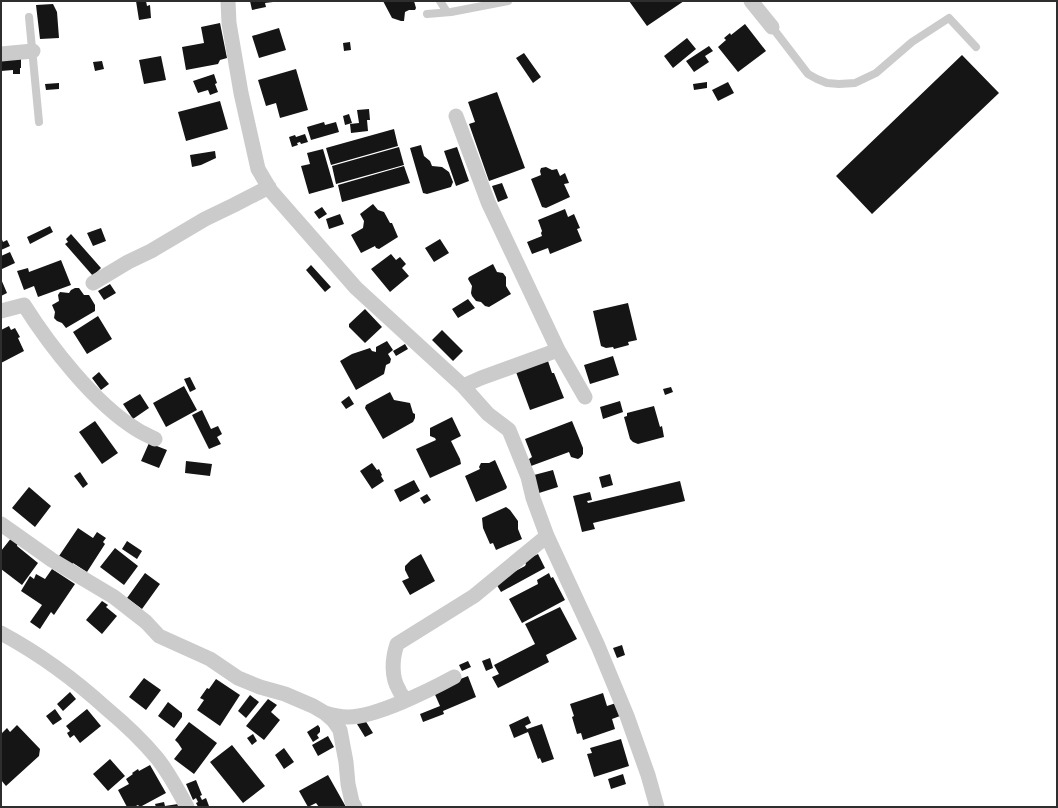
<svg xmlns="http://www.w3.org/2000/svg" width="1058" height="808" font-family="'Exo 2',sans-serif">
<rect width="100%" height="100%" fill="#fff"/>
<!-- building -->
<path fill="#151515" d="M136,1H146L147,6L150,5L151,18L139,20Z
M250,1H273V2L265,3L266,7L252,10Z
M383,1H414L416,8L415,10H409L405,12L404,21H401L392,18Z
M629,1H684L647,26Z
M53,4L57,12L59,38L40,39L36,5Z
M220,23L227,58L220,60L218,64L186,70L182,47L204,43L201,27Z
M745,24L766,51L738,72L718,47L726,40L724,38L730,33L731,35Z
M279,28L286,50L259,58L252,36Z
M687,38L696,49L673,68L664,56Z
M350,42L351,50L344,51L343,43Z
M709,46L713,51L705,56L709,62L694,72L686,61Z
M524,53L541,77L533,83L516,58Z
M962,55L999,93L872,214L836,176Z
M161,56L166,80L144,84L139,60Z
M21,59V68H20V74H13V70L1,71V60Z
M102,61L104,69L95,71L93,62Z
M296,69L308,110L280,118L276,103L266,106L258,80Z
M214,74L217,83L215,84L218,92L210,95L208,90L198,93L193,81Z
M707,82V88L694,90L693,84Z
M728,82L734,93L718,101L712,90Z
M59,83V89L46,90L45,84Z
M497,92L525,168L489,181L469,124L475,122L468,102Z
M220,101L228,129L186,141L178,112Z
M369,109L370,120H367L368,131L351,133L350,124L359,123L357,110Z
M349,114L352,123L345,125L343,116Z
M324,122L325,125L336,122L339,132L311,140L307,127Z
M394,129L398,146L331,165L326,148Z
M305,134L308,142L301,144L300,142L297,143L298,145L292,147L289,137L295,135L296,137Z
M421,145L424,156L430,161L432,166L442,167L449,172L453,182L451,187L427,194L423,193L410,148Z
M399,147L404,165L336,184L332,166Z
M457,147L469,181L456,186L444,151Z
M323,149L334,187L309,194L301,166L310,164L307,153Z
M215,151L216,158L201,165L192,167L190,155Z
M404,166L410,183L342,202L338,185Z
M546,167L552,170L557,169L560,176L565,173L569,183L564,184L570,197L546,208L542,207L531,179L541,175L540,171L541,168Z
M502,183L508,198L498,202L492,186Z
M373,204L378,210L384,212L390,223H392L398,237L379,249L376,248L375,246L361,253L351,235L363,228L364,221L360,214Z
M322,207L327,214L319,219L314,212Z
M565,209L568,217L574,214L580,228L577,229L582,241L550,254L548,248L532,254L527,242L542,236L541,233L542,231L538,220Z
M340,214L344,224L329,229L326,219Z
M50,226L53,232L30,244L27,237Z
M101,228L106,241L93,246L87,233Z
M71,234L101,268L93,276L65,244L68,242L66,239Z
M1,237L3,242L7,240L10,246L1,250Z
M440,239L449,253L434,262L425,248Z
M10,252L15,263L2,269L1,256Z
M391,254L396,260L400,257L406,264L402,268L409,276L390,292L371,269Z
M61,260L71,285L38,297L34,286L24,290L17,271L28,268L29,272Z
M493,264L497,272L503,273L506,277V286L511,294L489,307L485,306L481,302L476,301L472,296L471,293L472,286L468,279L469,277Z
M311,265L331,287L325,292L306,270Z
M1,279L7,293L1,296Z
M110,284L116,293L104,300L98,291Z
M75,288H79L84,295H89L95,305V311L66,328L62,323L57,321L54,318L55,312L52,305L59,301L58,295L60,292L69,293L71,290Z
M468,299L475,308L458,318L452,309Z
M628,303L637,340L628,342L629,345L614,349L613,347L606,348L601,346L593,311Z
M365,309L382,327L365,343L349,327V324Z
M98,316L112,339L87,354L73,332Z
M9,326L11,330L15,328L20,337L18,338L24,351L1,363V330Z
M442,330L463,351L453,361L432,340Z
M387,341L393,350L388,354L391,359L390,363L386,365L384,374L356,390L340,361L352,354L370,348L372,351L376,352V347Z
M405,344L408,349L396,356L393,351Z
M613,356L619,375L590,384L584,365Z
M548,361L552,373H554L564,398L530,410L516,372Z
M99,372L109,384L101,390L92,378Z
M190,377L196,389L190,392L184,379Z
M184,386L197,410L166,427L153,403Z
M671,387L673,392L665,395L663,389Z
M390,392L394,400L410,403L413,413L415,414V418L413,422L383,439L365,408L366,405Z
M140,394L149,408L133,419L123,404Z
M349,396L354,404L346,409L341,402Z
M620,401L623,412L603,419L600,407Z
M654,406L660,427L662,426L664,437L638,444L633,442L630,439L624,417L627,416V413Z
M202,410L211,429L218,426L222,434L217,437L221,444L209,449L192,415Z
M452,417L461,436L451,441L460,459L461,464L430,478L416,449L436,440L435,438L430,436V428Z
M95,421L118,453L102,464L79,432Z
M572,421L583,448V454L581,457L578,459L571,457L569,452L531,466L529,459L532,457L525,439Z
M149,443L167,450L159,468L141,461Z
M495,460L507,487L506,489L476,502L465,476L480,469L479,467L481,463H489Z
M186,461L212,464L210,476L185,473Z
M372,463L377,470L379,469L382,475L381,476L384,481L372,489L360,471Z
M553,470L558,487L539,493L534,475Z
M80,472L88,484L83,488L74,476Z
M610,474L613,485L602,488L599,477Z
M414,480L420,491L400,502L394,490Z
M680,481L685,501L593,523L595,529L582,532L573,496L590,492L592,500L587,501L588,503Z
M29,487L51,506L35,527L12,508Z
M427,494L431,500L424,504L420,498Z
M506,507L510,510L518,521V529L522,539L496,550L493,543L490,544L483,528L482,518L484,517Z
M78,528L93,538L97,532L106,538L103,542L105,544L87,572L73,563L72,565L59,556Z
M12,537L18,542L17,546L38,563L22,585L1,569V551Z
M127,541L142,551L137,559L122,549Z
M115,548L138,566L124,585L100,567Z
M421,554L435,581L410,595L402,581L409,578L405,570V566L411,560Z
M538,554L545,568L501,592L495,582L525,566L526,564L524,561Z
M52,569L75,584L54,615L51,612L40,629L30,622L42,605L21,591L30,576L34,579L36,574L45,579Z
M145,573L160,584L142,609L127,598Z
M549,573L551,578L553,577L565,600L522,623L509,599L538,584L537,580Z
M102,601L108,605L106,607L117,616L102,634L86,620Z
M560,607L577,639L546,655L549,662L498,688L492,677L499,674L494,665L535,644L525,624Z
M622,645L625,655L617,658L613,648Z
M490,658L493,668L486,671L482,661Z
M468,661L471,667L462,671L459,665Z
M468,676L476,697L443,711L444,714L423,722L420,714L440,706L433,690Z
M144,678L161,690L146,710L129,697Z
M216,679L240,695L220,726L197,710L204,700L200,698L207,688L209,689Z
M70,692L76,699L63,711L57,704Z
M603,693L607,706L616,703L620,716L612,719L615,729L583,740L581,733L577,734L572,717L574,716L570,704Z
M250,695L259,702L246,718L238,711Z
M268,699L277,705L271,712L280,720L264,740L246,726Z
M168,702L182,713V717L174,728L158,716Z
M55,709L62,719L53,725L46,716Z
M87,709L101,726L80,743L74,735L70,738L67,733L70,731L66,726Z
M528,716L531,723L525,726L527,729L542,724L554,759L542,763L540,758L538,759L528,732L514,738L509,725Z
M365,720L373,733L365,737L357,724Z
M189,722L217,743L194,774L174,759L182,749L178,743L175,740Z
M17,725L40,749L39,756L6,786L1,780V734L7,728L10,732Z
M318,725L320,728V732L317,735L319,738L313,742L307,732Z
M253,734L257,741L252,745L247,738Z
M328,736L334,747L318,756L312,745Z
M621,739L629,766L594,777L587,754L592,753L590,748Z
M232,745L265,786L243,803L210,762Z
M284,748L294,762L284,769L275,755Z
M110,759L125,776L108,791L93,774Z
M150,765L166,793L140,807L138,805L134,807H127L118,790L129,784L126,779L133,774L132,773L138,769L139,771Z
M623,774L626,784L611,789L608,779Z
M328,775L346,807H319L316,803L308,807L299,791Z
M196,780L202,795L200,796L202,800L206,798L209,806L206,807H198L196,803L198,802L196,798L193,800L186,784Z
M164,802L165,806L178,804L179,807H156L155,804Z"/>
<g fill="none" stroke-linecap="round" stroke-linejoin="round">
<!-- service -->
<path stroke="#cbcbcb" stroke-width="8" d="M440,1L447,12
M427,14L451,12L508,1
M29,17L39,122
M772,27L808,74L817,79L827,83L839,84L855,83L876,73L912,42L949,18L976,47"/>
<!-- minor -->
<path stroke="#cbcbcb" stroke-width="15" d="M228,1L229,23L241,93L258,169L271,191L356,288L463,386L488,414L509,430L528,477L533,498L547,536L598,646L627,716L648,775L657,807
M751,1L772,27
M1,54L33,51
M456,116L488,202L558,350L481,378L463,386
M93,283L128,262L151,251L205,219L234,205L269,187
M1,311L24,305C50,346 94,403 136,429C142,433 149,436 155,439
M558,350L585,397
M1,524L52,560L114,597L146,622L159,636L210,659L238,678L260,687L285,694L313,706L325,713L333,720L340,730L346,762L348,784L352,802L355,807
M1,633C42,655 73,678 107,709C125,724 142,740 157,758C169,773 178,790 187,807
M407,700C404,697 400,694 399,690C391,677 392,659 397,644L474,596L547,536
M325,713C332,715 340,717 347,717C374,718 430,690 454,677"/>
</g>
<!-- border -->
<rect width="1058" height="808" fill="none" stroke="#2e2e2e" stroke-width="4"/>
</svg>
